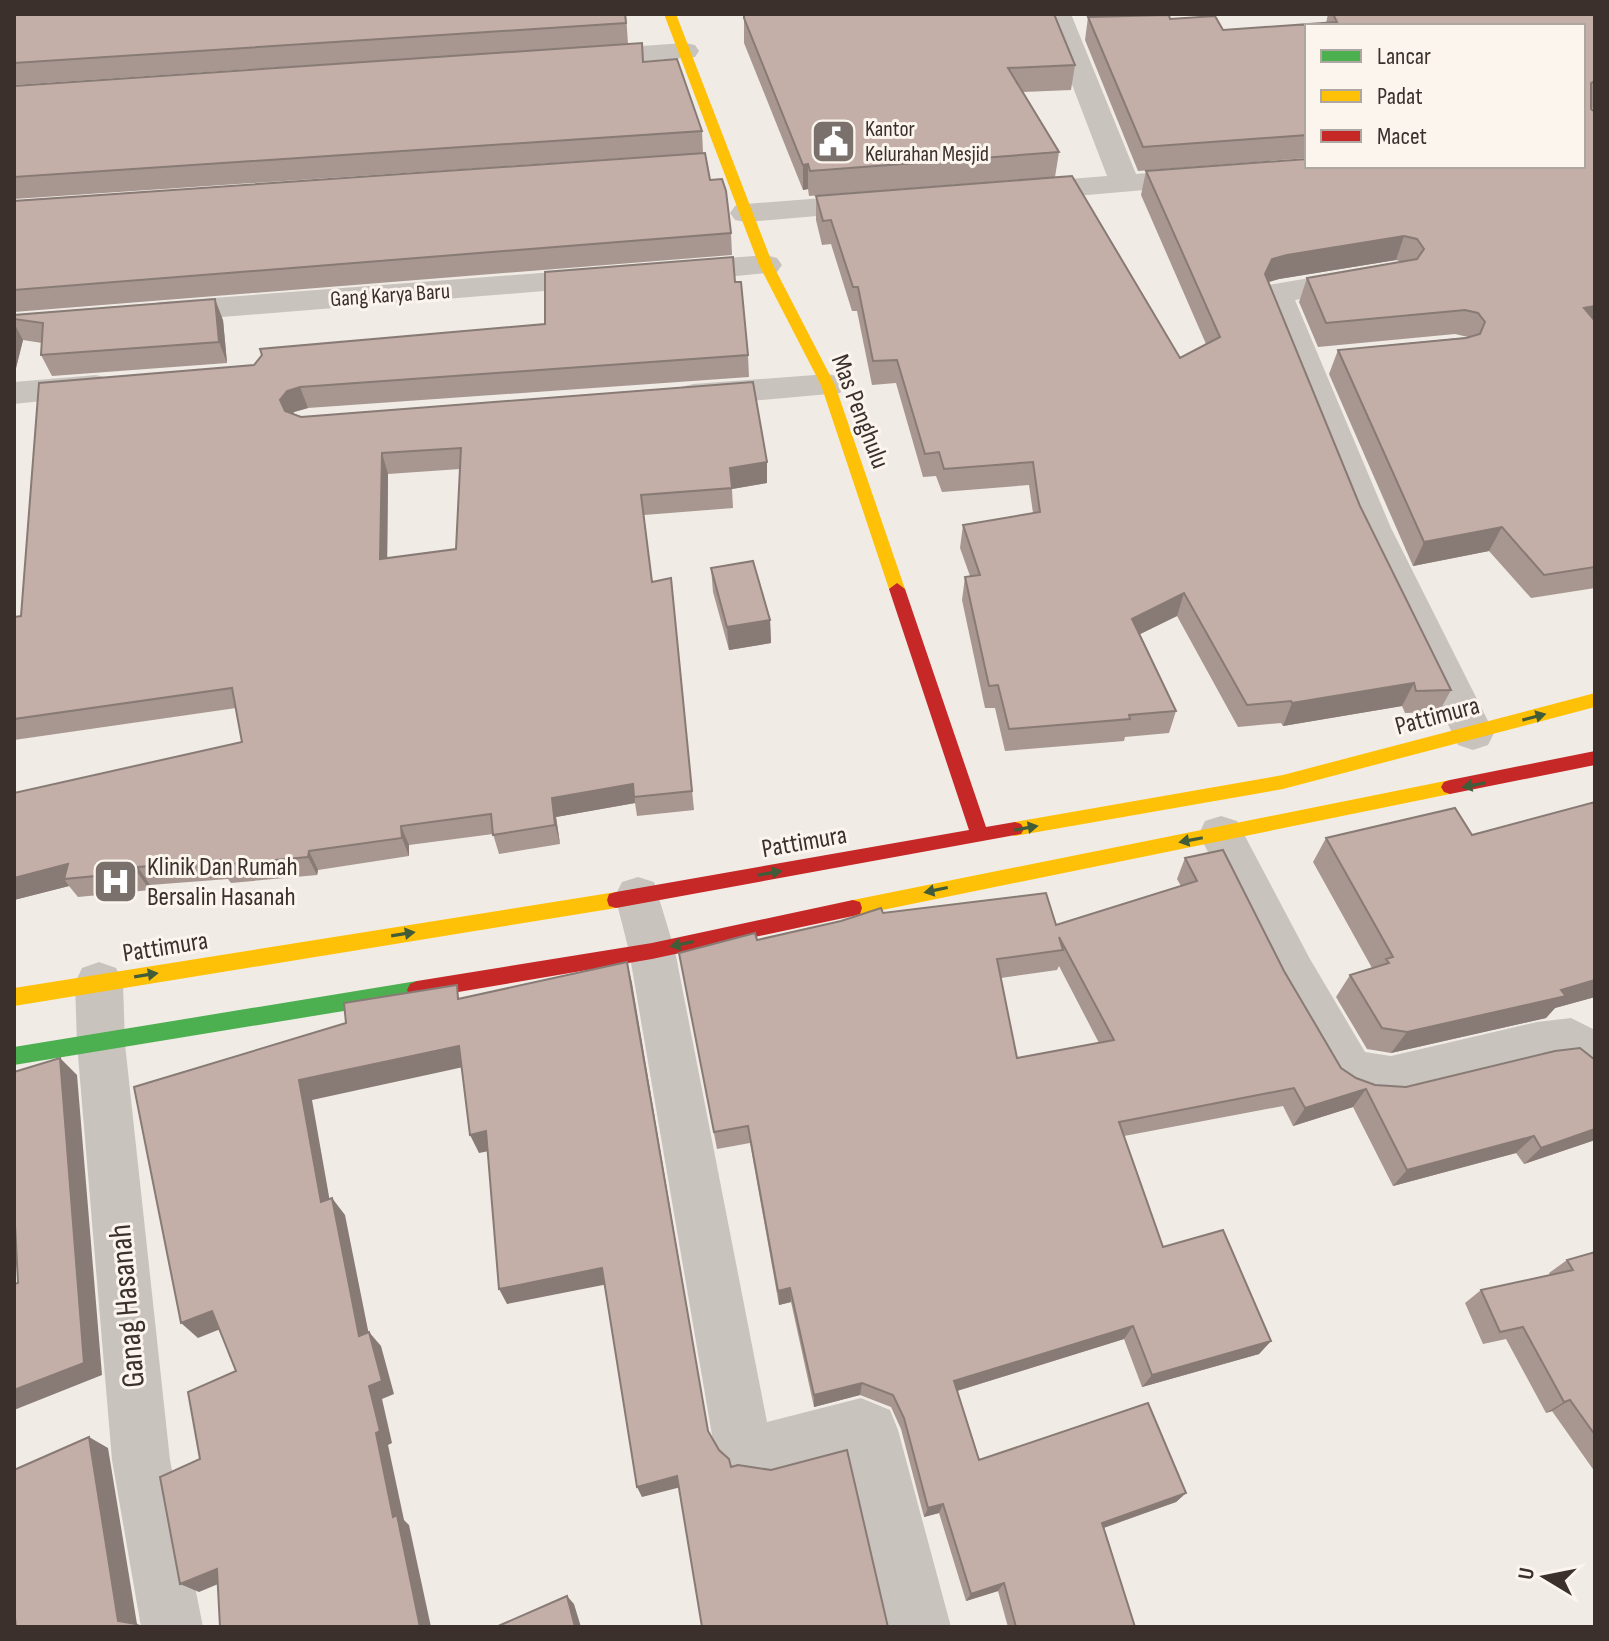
<svg xmlns="http://www.w3.org/2000/svg" width="1609" height="1641" font-family="'Sofia Sans Condensed',sans-serif">
<rect width="100%" height="100%" fill="#f0ebe5"/>
<g fill="none" stroke-linecap="round" stroke-linejoin="round">
<!-- street -->
<path fill="#c9c3be" fill-rule="evenodd" d="M1045,14H1071L1136,174L1202,169L1213,172L1217,178L1213,184L1019,201L1008,199L1004,192L1008,185L1019,183L1107,176Z
M685,43L695,45L699,51L695,57L583,66L573,64L569,58L573,52L583,50Z
M875,194L886,196L890,203L886,210L746,222L735,220L730,213L735,206L746,204Z
M766,255L777,258L782,265L777,272L674,282L663,279L658,272L663,265L674,262Z
M606,268L618,271L622,278L618,285L160,322L148,319L143,312L148,305L160,302Z
M1362,269L1374,272L1378,279L1374,286L1295,300L1391,528L1494,733L1488,745L1473,750L1458,745L1353,528L1261,297L1268,285Z
M828,374L840,377L845,385L840,393L693,406L681,403L675,395L681,387L693,384Z
M96,375L108,378L113,386L108,394L14,404V382Z
M1221,816L1237,821L1310,959L1365,1052L1391,1056L1537,1022L1571,1018L1595,1030V1082L1578,1076L1563,1063L1537,1066L1391,1102L1362,1100L1345,1093L1331,1084L1276,989L1199,834L1205,821Z
M638,877L654,882L675,951L767,1422L861,1398L890,1410L898,1430L951,1627H889L848,1458C798,1471 740,1504 713,1441L629,951L615,896L622,882Z
M99,962L116,968L123,983L125,1044L170,1460L203,1627H141L112,1460L77,1044L75,983L82,968Z"/>
<!-- fast -->
<path fill="#4caf50" fill-rule="evenodd" d="M417,981L424,984L427,990L424,996L417,999L14,1065V1047Z"/>
<!-- slow -->
<path fill="#ffc107" fill-rule="evenodd" d="M664,14H676L773,265L835,385L905,589L903,593H891L889,589L821,385L759,265Z
M1595,693V707L1283,789L1015,836L1009,834L1006,829L1009,824L1015,822L1283,775Z
M1450,780L1456,782L1459,787L1456,792L1450,794L853,916L846,914L844,908L846,902L853,900Z
M616,892L623,894L625,900L623,906L616,908L14,1006V988Z"/>
<!-- jam -->
<path fill="#c62828" fill-rule="evenodd" d="M897,583L905,589L986,827L1015,822L1021,824L1024,829L1021,834L616,908L609,906L607,900L609,894L616,892L969,830L889,589Z
M1595,751V765L1450,794L1444,792L1441,787L1444,782L1450,780Z
M853,900L860,902L862,908L860,914L853,916L652,959L417,999L410,996L407,990L410,984L417,981L652,943Z"/>
</g>
<!-- wall -->
<path fill="#a89690" fill-rule="evenodd" d="M14,14H626L628,44L14,85Z
M744,14L1075,65L1071,90L1023,92L1059,152L1055,177L809,196L808,189L803,190L744,43Z
M1328,14H1595V110L1591,108V109L1595,112V588L1531,598L1489,551L1413,566L1329,374L1338,350L1468,337L1455,334L1318,347L1299,302L1307,278L1402,262L1396,260L1279,279L1269,282L1360,506L1451,690L1439,712L1405,713L1402,706L1283,726L1281,723L1238,727L1177,616L1140,634L1176,711L1169,733L1125,737L1124,741L1005,751L995,708H985L962,600L965,577L970,576L960,548L963,525L1033,513L1029,485L942,492L936,476L923,477L896,383L872,385L857,311H852L831,244L822,245L816,220V196L1180,358L1206,344L1141,195L1146,171L1583,166L1307,26V158L1138,171L1085,40L1088,17L1170,19L1223,30L1326,23Z
M644,62L702,131L703,153L14,199V86Z
M710,180L731,233L732,255L14,312V201Z
M735,282L748,355L749,377L308,408L294,412L293,414L301,417L767,462V483L732,489L733,508L644,515L652,582L671,578L694,810L637,816L635,803L556,817L560,844L499,854L493,834L409,845V856L318,870L317,875L231,883L228,879L150,885V890L78,897L69,886L14,900V793L242,742L236,708L14,740V617L21,616L254,365L545,324ZM460,469L456,549L387,558L388,474Z
M14,315L223,320L227,363L52,376L41,355L42,343L23,340L14,376Z
M711,568L770,620L771,643L729,650L713,592Z
M1595,802V997L1555,1008L1546,1018L1391,1053L1367,1049L1336,997L1350,975L1372,968L1313,862L1326,838L1472,835Z
M1185,858L1284,971L1341,1068L1356,1078L1375,1085L1406,1087L1595,1060V1140L1524,1164L1516,1153L1393,1186L1353,1107L1293,1126L1283,1106L1124,1136L1163,1247L1271,1341L1259,1354L1142,1387L1124,1339L957,1391L979,1460L1186,1493L1176,1502L1104,1528L1135,1627H1008L998,1591L966,1601L939,1513L924,1517L901,1429L891,1407L860,1395L814,1407L791,1302L779,1305L750,1143L717,1149L679,953L757,940L883,913L1056,925L1181,886L1177,879ZM1059,966L1099,1043L1017,1058L1001,978L1057,970Z
M1595,1252V1472L1552,1411L1546,1413L1506,1339L1483,1344L1465,1303L1481,1290L1550,1275L1549,1273L1567,1260Z"/>
<!-- shaded-wall -->
<path fill="#887a75" d="M808,164V189L803,190V165Z
M1404,236L1396,260L1279,279L1265,283V274L1272,259L1287,255Z
M215,299L223,320L227,363L219,342Z
M1595,306V328L1584,308Z
M14,323L23,340L14,376Z
M300,387L308,408L294,412L287,421L280,400L287,391Z
M382,453L388,474L387,580L380,559Z
M767,462V483L732,489L730,468Z
M1502,527L1489,551L1413,566L1424,542Z
M1184,593L1177,616L1126,641L1132,619Z
M770,620L771,643L729,650L727,627Z
M1414,683L1402,706L1283,726L1292,703Z
M633,784L635,803L556,817L560,844L555,825L552,798Z
M401,826L409,845V856L402,838Z
M309,851L318,870L317,875L308,857Z
M68,864L64,879L69,886L14,900V878Z
M138,867L150,885V890L137,872Z
M627,962L632,983L710,1443L708,1431Z
M1595,980V997L1555,1008L1546,1018L1391,1053L1407,1032Z
M459,1046L468,1066L312,1100L333,1219L321,1202L299,1080Z
M60,1058L77,1075L102,1375L14,1410V1390Z
M1366,1089L1353,1107L1293,1126L1305,1108Z
M1595,1129V1140L1524,1164L1541,1148Z
M486,1131L494,1150L479,1153L470,1135Z
M1534,1136L1516,1153L1393,1186L1407,1170Z
M332,1198L345,1215L372,1350L359,1336Z
M602,1268L608,1284L507,1304L499,1289Z
M790,1288L791,1302L779,1305L778,1291Z
M212,1311L228,1326L198,1338L181,1323Z
M1133,1326L1124,1339L950,1393L954,1381Z
M369,1332L381,1346L394,1394L382,1399L392,1443L388,1445L404,1520L409,1525L431,1627H420L393,1517L376,1433L369,1386Z
M1271,1341L1259,1354L1142,1387L1152,1375Z
M862,1383L860,1395L814,1407V1395Z
M1570,1400L1552,1411L1546,1413L1564,1402Z
M89,1437L108,1448L137,1624L146,1627H136L118,1621Z
M677,1476L681,1487L642,1497L637,1487Z
M1186,1493L1176,1502L1094,1531L1102,1523Z
M943,1504L939,1513L924,1517L928,1508Z
M217,1569L235,1577L199,1592L180,1584Z
M1004,1583L998,1591L966,1601L971,1594Z
M567,1596L574,1604L581,1627H575Z"/>
<!-- building -->
<path fill="#c3afa7" stroke="#887a75" stroke-width="2" fill-rule="evenodd" d="M14,14H625L626,23L14,63Z
M744,14H1054L1075,65L1008,68L1059,152L810,171L808,164L803,165L744,18Z
M1333,14H1595V81L1591,83V109L1595,112V306L1584,308L1595,321V567L1544,575L1502,527L1424,542L1338,350L1466,338L1480,334L1485,322L1478,313L1465,310L1326,323L1307,278L1417,259L1424,249L1417,239L1404,236L1287,255L1272,259L1265,274L1360,506L1451,690L1416,691L1414,683L1292,703L1291,701L1247,705L1184,593L1132,619L1176,711L1129,715L1130,719L1009,729L998,685L989,686L965,577L980,575L963,525L1040,512L1033,462L944,469L939,452L925,454L897,360L873,361L858,287H853L831,220L823,221L816,196L1072,176L1180,358L1220,337L1146,171L1307,159V166H1583V26H1307V135L1143,147L1088,17L1169,15L1170,19L1215,16L1223,30L1337,22Z
M642,43L643,62L677,59L702,131L14,177V86Z
M705,153L710,180L722,179L726,191L731,233L14,290V201Z
M733,257L735,282H741L748,355L300,387L287,391L280,400L285,411L301,417L753,382L767,462L730,468L732,488L641,495L652,582L671,578L692,791L634,797L633,784L552,798L555,825L493,835L491,814L401,826L402,838L309,851L308,857L220,865L221,860L138,867L137,872L64,879L68,864L14,878V793L242,742L232,688L14,719V617L21,616L39,383L254,365L262,355L260,349L545,324V272ZM461,448L456,549L380,559L382,453Z
M215,299L219,342L41,355L43,323L14,319V315Z
M753,561L770,620L727,627L711,568Z
M1595,802V980L1561,990L1566,996L1407,1032L1382,1028L1350,975L1389,963L1386,959L1393,957L1326,838L1455,808L1472,835Z
M1223,850L1284,971L1341,1068L1356,1078L1375,1085L1406,1087L1555,1051L1580,1048L1595,1060V1129L1541,1148L1534,1136L1407,1170L1366,1089L1305,1108L1294,1088L1119,1122L1163,1247L1223,1230L1271,1341L1152,1375L1133,1326L954,1381L979,1460L1148,1403L1186,1493L1102,1523L1135,1627H1016L1004,1583L971,1594L943,1504L928,1508L904,1418L893,1395L862,1383L814,1395L790,1288L778,1291L748,1126L714,1132L679,953L755,933L757,940L841,921L881,908L883,913L1046,893L1056,925L1197,881L1185,858ZM1059,937L1114,1040L1017,1058L997,959L1063,950Z
M627,962L708,1431L719,1450L729,1459L731,1467L738,1465L771,1470L847,1450L888,1627H702L677,1476L637,1487L602,1268L499,1289L486,1131L470,1135L459,1046L299,1080L321,1202L332,1198L359,1336L369,1332L382,1381L369,1386L380,1431L376,1433L393,1517L397,1515L420,1627H220L217,1569L180,1584L160,1477L200,1459L188,1392L236,1371L212,1311L181,1323L134,1087L346,1023L344,1003L457,985L458,999Z
M60,1058L84,1363L14,1390V1284L18,1283L14,1205V1072Z
M1595,1252V1435L1570,1400L1564,1402L1523,1327L1500,1332L1481,1290L1573,1270L1567,1260Z
M89,1437L118,1621L136,1624L137,1627H16L14,1609V1470Z
M567,1596L575,1627H496Z"/>
<!-- one-way arrows -->
<defs><path id="oneway-solid" d="M-6-.8H1V-3.2L6.5 0L1 3.2V.8H-6Z" transform="scale(2)"/></defs>
<g fill="#415c38">
<use href="#oneway-solid" transform="translate(1534 717) rotate(-15)"/>
<use href="#oneway-solid" transform="translate(1474 785) rotate(169)"/>
<use href="#oneway-solid" transform="translate(1026 828) rotate(-10)"/>
<use href="#oneway-solid" transform="translate(1191 840) rotate(169)"/>
<use href="#oneway-solid" transform="translate(770 873) rotate(-10)"/>
<use href="#oneway-solid" transform="translate(936 890) rotate(168)"/>
<use href="#oneway-solid" transform="translate(403 934) rotate(-9)"/>
<use href="#oneway-solid" transform="translate(682 944) rotate(168)"/>
<use href="#oneway-solid" transform="translate(146 975) rotate(-9)"/>
</g>
<!-- icons -->
<defs>
<symbol id="civic-square" viewBox="-11 -11 22 22"><rect x="-9" y="-9" width="18" height="18" rx="4" fill="#7a716c" stroke="#fbf5ee"/><path d="M-.6-6.5H3V-4.5H.6V-3L4-1V1h2V6H-6V1h2V-1L-.6-3ZM-1.2 2.5V6h2.4V2.5Z" fill="#fff"/></symbol>
<symbol id="hospital-square" viewBox="-11 -11 22 22"><rect x="-9" y="-9" width="18" height="18" rx="4" fill="#7a716c" stroke="#fbf5ee"/><path d="M-5-5h3v3.5h4V-5h3V5h-3V1.5h-4V5h-3Z" fill="#fff"/></symbol>
</defs>
<g fill-rule="evenodd">
<use href="#civic-square" x="808" y="116" width="51" height="51"/>
<use href="#hospital-square" x="90" y="856" width="51" height="51"/>
</g>
<g text-anchor="middle" stroke-width="6" stroke-linejoin="round" paint-order="stroke">
<!-- far-poi labels -->
<g font-size="22" fill="#3b302b" stroke="#fbf5ee" text-anchor="start">
<text x="865" y="136">Kantor<tspan x="865" dy="25">Kelurahan Mesjid</tspan></text>
</g>
<!-- far-street labels -->
<g font-size="22" fill="#3b302b" stroke="#fbf5ee">
<text transform="translate(390 294) rotate(-4)" y="8">Gang Karya Baru</text>
</g>
<!-- street labels -->
<g font-size="26" fill="#3b302b" stroke="#fbf5ee">
<text transform="translate(861 411) rotate(69)" y="9">Mas Penghulu</text>
<text transform="translate(1437 715) rotate(-15)" y="9">Pattimura</text>
<text transform="translate(804 841) rotate(-10)" y="9">Pattimura</text>
<text transform="translate(165 946) rotate(-9)" y="9">Pattimura</text>
</g>
<!-- poi labels -->
<g font-size="26" fill="#3b302b" stroke="#fbf5ee" text-anchor="start">
<text x="147" y="875">Klinik Dan Rumah<tspan x="147" dy="30">Bersalin Hasanah</tspan></text>
</g>
<!-- near-street labels -->
<g font-size="32" fill="#3b302b" stroke="#fbf5ee">
<text transform="translate(126 1306) rotate(-95)" y="11">Ganag Hasanah</text>
</g>
</g>
<!-- border -->
<rect width="1609" height="1641" fill="none" stroke="#3b302b" stroke-width="32"/>
<!-- legend -->
<rect x="1305" y="24" width="280" height="144" fill="#fbf5ee" stroke="#aea6a0" stroke-width="2"/>
<rect x="1321" y="50" width="40" height="12" fill="#4caf50" stroke="#aea6a0" stroke-width="2"/>
<text x="1377" y="64" font-size="24" fill="#3b302b">Lancar</text>
<rect x="1321" y="90" width="40" height="12" fill="#ffc107" stroke="#aea6a0" stroke-width="2"/>
<text x="1377" y="104" font-size="24" fill="#3b302b">Padat</text>
<rect x="1321" y="130" width="40" height="12" fill="#c62828" stroke="#aea6a0" stroke-width="2"/>
<text x="1377" y="144" font-size="24" fill="#3b302b">Macet</text>
<!-- north arrow -->
<g transform="translate(1545 1577) rotate(280)" stroke="#fbf5ee" stroke-width="6" paint-order="stroke">
<path d="M0-6L14 30L0 20L-14 30Z" fill="#3b302b"/>
<text y="-12" font-size="22" font-weight="bold" text-anchor="middle" fill="#3b302b">U</text>
</g>
</svg>
